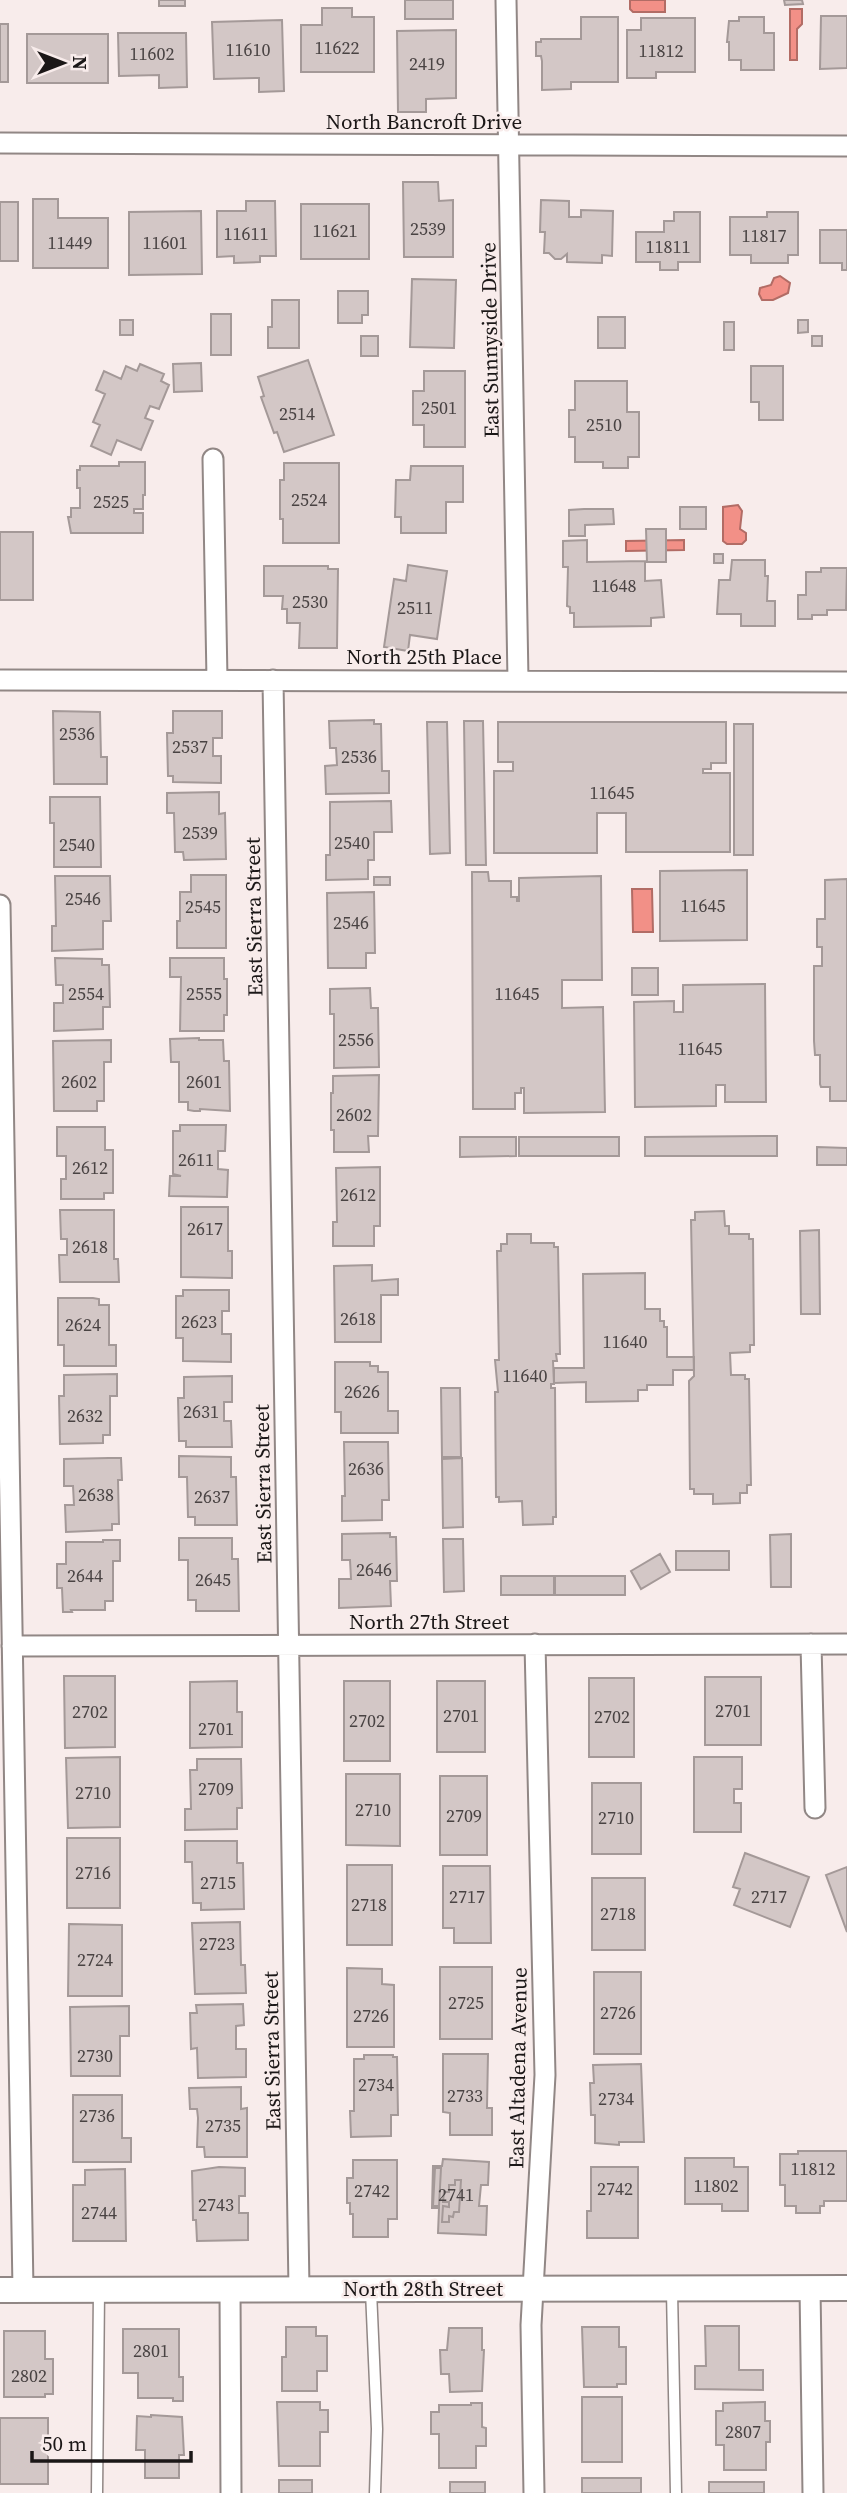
<svg xmlns="http://www.w3.org/2000/svg" width="847" height="2493" font-family="'Source Serif 4',serif">
<rect width="100%" height="100%" fill="#f8eceb"/>
<!-- water -->
<path fill="#f29087" stroke="#b26c65" stroke-width="2" d="M630,0H665V12H633L630,9Z
M790,9H802V24L797,29V60H790Z
M780,276L790,283L788,293L773,300H762L759,294L760,288L771,285L774,278Z
M738,505L742,511L740,529L746,533V540L742,544H727L723,541V507Z
M684,540V550L626,551V541Z
M632,889H652L653,932H633Z"/>
<!-- building -->
<path fill="#d3c7c6" stroke="#a49998" stroke-width="2" d="M159,0H185V6H159Z
M405,0H453V19H405Z
M784,0H802L803,4L785,5Z
M322,8H352V17H374V72H301V25H322Z
M821,16H847V68L820,69Z
M581,17H618V82H571V89L542,90V61L541,56H536V42H541V39H581Z
M739,17H764V33H774V70H741V60H729V42H727L729,21H739Z
M641,18H695V72H656V78H627V30H641Z
M282,20L284,91L259,92V78L214,79L212,22Z
M0,24H8V82H0Z
M456,30V98L426,99V112H398L397,31Z
M118,33H186L187,87L159,88V75L119,76Z
M27,34H108V83H27Z
M403,182H438L439,201L453,200V257H404Z
M33,199H58V218H108V268H33Z
M541,200L569,201V217H581V210L613,211L612,256L602,255V263L567,262V254L561,259H555L549,253H544L545,232H540Z
M246,201H275L276,256H260V262L234,263V256L217,257V211H246Z
M0,202H18V261H0Z
M301,204H369V259H301Z
M201,211L202,274L129,275V212Z
M674,212H700V262H678V270H660V262H636V232H664V221H674Z
M767,212H798V255H788V263H751V255H730V217H767Z
M820,230H847V270H842V263H820Z
M412,279L456,280L454,348L410,347Z
M338,291H368V315H362V323H338Z
M272,300H299V348H268V327H272Z
M211,314H231V355H211Z
M598,317H625V348H598Z
M120,320H133V335H120Z
M798,320H808V332L798,333Z
M724,322H734V350H724Z
M361,336H378V356H361Z
M812,336H822V346H812Z
M308,360L334,435L284,452L277,432L274,433L261,397L264,396L258,377Z
M201,363L202,391L174,392L173,364Z
M140,364L164,374L161,381L169,385L159,409L150,406L145,418L153,421L141,450L117,440L111,455L91,446L100,425L93,422L105,394L96,390L104,371L121,379L126,366L137,371Z
M751,366H783V420H759V402H751Z
M424,371H465V447H424V425H413V391H424Z
M575,381H627V412H639V457H628V468H603V462H575V437H569V410H575Z
M119,462H145V495H143V509H134V513H143V533H71L68,517H71V508H80V488H77V470H80V466H119Z
M284,463H339V543H283V519H280V480H284Z
M411,466H463V502H446V533H401V517H395L396,480H410Z
M680,507H706V529H680Z
M584,509H613L614,524L585,525V536H569V510Z
M646,529H666V562H647Z
M0,532H33V600H0Z
M587,540V562L645,561V581L661,580L664,617L651,618V626L574,627V613H570V607L567,606L568,567H563V541Z
M714,554H723V563H714Z
M732,560H765V576H768L767,601H775V626H741V614H717L719,580H730Z
M408,565L447,571L437,639L410,635L408,651L384,647L394,579L406,581Z
M264,566H328V569H338L337,648H299L300,623H287V609H282L283,596H264Z
M821,568H847L846,610H827V615H812V619H798V595H806V572H821Z
M53,711L100,712L101,757H107V784H54Z
M173,711H222V738H213V756H221V783L173,782V776H168L167,733H173Z
M374,720V724H381L382,771H389V793L326,794L325,766L337,765L336,748H330L329,721Z
M464,721H483L486,865H466Z
M427,722H447L450,853L430,854Z
M498,722H726V763H711V769H703V773H730V852H626V813H597V853H494V771H513V762H498Z
M734,724H753V855H734Z
M219,792V814L225,813L226,859L184,860L183,852H175L174,813H167V793Z
M50,797H100L101,867H54V823H50Z
M391,801L392,832H374V860H368V879L326,880V855H330V802Z
M747,870V940L660,941V871Z
M472,872H488L489,881H511V897H517V901H519V878L601,876L602,980H562V1008L603,1007L605,1112L524,1113V1088H521V1093H515V1109H473Z
M191,875H226V948H177V921H180V892H191Z
M55,876H110L111,921H103V949L52,951V926H56Z
M374,877H390V885H374Z
M847,879V1101H830V1087H821L820,1084V1055H815L814,1041V966H822V947H817V919H825V880Z
M374,892L375,953H366V968H328L327,893Z
M55,958L102,959V965H109L110,1007H103V1029L54,1031V1003H63V985H56Z
M170,958H224V979H227V1015H224V1031H180L181,977H170Z
M632,968H658V995H632Z
M765,984L766,1102H725V1085H716V1106L635,1107L634,1002L674,1001V1012H683V985Z
M370,988L371,1008H378L379,1067L334,1068V1014H330V989Z
M199,1038V1040H223L224,1061H229L230,1111L200,1109V1111H194L188,1110V1102H179V1062H171L170,1039Z
M111,1040V1062H104V1101H97V1111H54L53,1041Z
M379,1075L378,1136H368L369,1152H334V1130H331V1093H333V1076Z
M180,1125H226L225,1151H218V1169L228,1170L227,1197L169,1196L170,1176H181L173,1174V1131H180Z
M57,1127H105V1150H113V1193H104V1199H61V1179H66V1156H57Z
M777,1136V1156H645V1137Z
M460,1137H516V1156L460,1157Z
M519,1137H619V1156H519Z
M817,1147L847,1148V1165H817Z
M380,1167V1226H374V1246H333V1222H337L336,1168Z
M181,1207H228V1251H232V1278L181,1277Z
M60,1210H114V1259H118L119,1282H60L59,1255H67V1239H61Z
M724,1211L725,1226H729V1234H749V1239H753L754,1345H750V1352L730,1353L731,1375H745V1379H749L751,1485H747V1493H740V1503L713,1504V1494H694V1489H690L689,1381L694,1376L691,1220H695V1212Z
M819,1230L820,1314H801L800,1231Z
M507,1234H531V1243H554V1247H558L560,1354H556L557,1361H553L554,1384H551V1388H555L556,1517H553V1524L523,1525L522,1501L499,1502V1497H496L495,1392H498L495,1360H499L497,1251H501V1244H507Z
M372,1265V1281L398,1279V1295H381V1342H335L334,1266Z
M645,1273V1309H660V1321H664V1327H667V1357H694V1370H673V1385H647V1390H638V1401L586,1402V1382L554,1383V1368H584L583,1274Z
M183,1290H229V1311H222V1334H231V1362L183,1361V1338H176V1296H183Z
M58,1298H93L99,1299V1305H109V1345H116V1366H64V1345H58Z
M335,1362H370V1366H378V1372H388V1411H398V1433H341V1412H335Z
M117,1374V1396H110V1435H103V1443L60,1444L59,1396H64V1375Z
M232,1376V1402H224V1421H231L232,1447H186V1441H179L178,1398H184V1377Z
M441,1388H460L461,1457H442Z
M344,1442H388L389,1500H382V1520L342,1521V1496H345Z
M179,1456L231,1457V1477H236L237,1525H195V1517H188L187,1477H179Z
M109,1458H121L122,1480H118L119,1524H112V1530L66,1532L65,1505H74L73,1486H64V1459Z
M462,1458L463,1527L443,1528L442,1459Z
M390,1533V1537H396L397,1581H390L391,1606L339,1608V1579H351L350,1560H342V1534Z
M791,1534V1587H771L770,1535Z
M179,1538H232V1559H238L239,1611H196V1600H188V1560H179Z
M443,1539H463L464,1591L444,1592Z
M103,1540H120V1561H113V1601H105V1610H71L72,1612H63L62,1588H57V1564H66V1542H103Z
M676,1551H729V1570H676Z
M660,1554L670,1572L641,1589L631,1571Z
M501,1576H554V1595H501Z
M555,1576H625V1595H555Z
M64,1676H115V1747L65,1748Z
M705,1677H761V1745H705Z
M589,1678H634V1757H589Z
M237,1681V1712H242V1747L190,1748V1682Z
M344,1681H390V1761H344Z
M437,1681H485V1752H437Z
M120,1757V1827L68,1828L66,1758Z
M694,1757H742V1789H734V1803H741V1832H694Z
M197,1759H241L242,1808H237V1829L185,1830V1809H191L190,1770H197Z
M346,1774H400V1846L346,1845Z
M440,1776H487V1855H440Z
M592,1783H641V1854H592Z
M67,1838H120V1908H67Z
M185,1841H237V1863H243L244,1909L201,1910V1903H193L192,1862H185Z
M745,1853L809,1877L790,1927L734,1905L740,1889L733,1887Z
M347,1865H392V1945H347Z
M443,1866H490L491,1943H454V1928H443Z
M847,1867V1932L826,1875Z
M592,1878H645V1950H592Z
M240,1922L241,1965H245L246,1993L195,1994L192,1923Z
M69,1924L122,1925V1996H68Z
M440,1967H492V2039H440Z
M347,1968L382,1969V1984L394,1985V2047H347Z
M594,1972H641V2054H594Z
M243,2004L244,2025L236,2026V2049H246V2077L198,2078L197,2048L191,2049L190,2013H197L196,2005Z
M129,2006V2036H120V2076H71L70,2007Z
M443,2054H488L487,2108H492V2135H450V2113L443,2112Z
M364,2055H393V2057H397L398,2115H391V2136L351,2137L350,2111H354V2059H364Z
M641,2064L644,2142H619V2145L595,2143V2115H591L590,2083H594L593,2065Z
M241,2087V2109L247,2108V2157H205L204,2147H197L198,2118L197,2109H190L189,2088Z
M73,2095H122V2138H131V2162H73Z
M798,2151H847V2201H824V2206H820V2213H796V2206H785V2185H780V2154H798Z
M685,2158H734V2167H748V2211H722V2204H685Z
M443,2159L489,2162L488,2185H481L479,2206H487L486,2235L438,2233L439,2208H432L433,2166H442Z
M353,2160H397V2219H388V2237H353V2214H350V2203H347V2178H353Z
M219,2167L245,2168V2196H239V2213H248V2240L197,2241L196,2220H193L192,2171Z
M591,2167H638V2238H587V2211H591Z
M435,2168H441L439,2206H433Z
M125,2169L126,2241H73V2185H85V2170Z
M455,2180H461L459,2212H454L453,2217L449,2216V2222H442L443,2206L449,2207V2202H443L444,2192H449V2185H455Z
M705,2326H739V2370H763V2390L695,2389V2366H706Z
M286,2327H316V2336H327V2371H317V2391H282V2357H286Z
M582,2327H619V2347H626V2384H617V2387H584Z
M449,2328H482V2350H484L482,2391L450,2392L449,2374H441L440,2350H447Z
M123,2329H179V2377H183V2401H173V2398H138V2373H123Z
M4,2331H45V2359H53V2394H45V2397H4Z
M582,2397H622V2462H582Z
M277,2402H320V2410H328V2432H320V2466H279Z
M765,2402V2421H770V2442H766V2470H724V2445H716V2411H723V2403Z
M471,2403H482V2427L486,2428V2446H476V2468H439V2434H431V2412H439V2405H471Z
M151,2415L182,2417L184,2455H179V2478H145V2450H136L137,2416L151,2417Z
M0,2418H48V2484H0Z
M582,2478H641V2493H582Z
M279,2480H312V2493H279Z
M450,2482H485V2493H450Z
M709,2482H764V2493H709Z"/>
<g fill="none" stroke-linecap="round" stroke-linejoin="round">
<defs>
<path id="service" d="M371,2291L377,2429L375,2493
M672,2291L676,2493
M97,2493L99,2291"/>
<path id="minor" d="M506,0L518,680
M0,143L847,146
M213,459L217,679
M0,680L847,682
M273,680L299,2288
M0,905L23,2290
M811,1644L815,1808
M12,1646L847,1644
M810,2288L813,2493
M230,2289L231,2493
M534,2493L531,2325L545,2075L535,1644"/>
<path id="tertiary" d="M0,2290L847,2288"/>
</defs>
<!-- service casing -->
<use href="#service" stroke="#918785" stroke-width="13"/>
<!-- minor casing -->
<use href="#minor" stroke="#918785" stroke-width="23"/>
<!-- tertiary casing -->
<use href="#tertiary" stroke="#918785" stroke-width="28"/>
<!-- service -->
<use href="#service" stroke="#fff" stroke-width="10"/>
<!-- minor -->
<use href="#minor" stroke="#fff" stroke-width="19"/>
<!-- tertiary -->
<use href="#tertiary" stroke="#fff" stroke-width="24"/>
</g>
<g text-anchor="middle" stroke-width="5" stroke-linejoin="round" paint-order="stroke">
<!-- number labels -->
<g font-size="18" fill="#494343">
<text x="337" y="54">11622</text>
<text x="248" y="56">11610</text>
<text x="661" y="57">11812</text>
<text x="152" y="60">11602</text>
<text x="427" y="70">2419</text>
<text x="428" y="235">2539</text>
<text x="335" y="237">11621</text>
<text x="246" y="240">11611</text>
<text x="764" y="242">11817</text>
<text x="70" y="249">11449</text>
<text x="165" y="249">11601</text>
<text x="668" y="253">11811</text>
<text x="439" y="414">2501</text>
<text x="297" y="420">2514</text>
<text x="604" y="431">2510</text>
<text x="309" y="506">2524</text>
<text x="111" y="508">2525</text>
<text x="614" y="592">11648</text>
<text x="310" y="608">2530</text>
<text x="415" y="614">2511</text>
<text x="77" y="740">2536</text>
<text x="190" y="753">2537</text>
<text x="359" y="763">2536</text>
<text x="612" y="799">11645</text>
<text x="200" y="839">2539</text>
<text x="352" y="849">2540</text>
<text x="77" y="851">2540</text>
<text x="83" y="905">2546</text>
<text x="703" y="912">11645</text>
<text x="203" y="913">2545</text>
<text x="351" y="929">2546</text>
<text x="86" y="1000">2554</text>
<text x="204" y="1000">2555</text>
<text x="517" y="1000">11645</text>
<text x="356" y="1046">2556</text>
<text x="700" y="1055">11645</text>
<text x="79" y="1088">2602</text>
<text x="204" y="1088">2601</text>
<text x="354" y="1121">2602</text>
<text x="196" y="1166">2611</text>
<text x="90" y="1174">2612</text>
<text x="358" y="1201">2612</text>
<text x="205" y="1235">2617</text>
<text x="90" y="1253">2618</text>
<text x="358" y="1325">2618</text>
<text x="199" y="1328">2623</text>
<text x="83" y="1331">2624</text>
<text x="625" y="1348">11640</text>
<text x="525" y="1382">11640</text>
<text x="362" y="1398">2626</text>
<text x="201" y="1418">2631</text>
<text x="85" y="1422">2632</text>
<text x="366" y="1475">2636</text>
<text x="96" y="1501">2638</text>
<text x="212" y="1503">2637</text>
<text x="374" y="1576">2646</text>
<text x="85" y="1582">2644</text>
<text x="213" y="1586">2645</text>
<text x="733" y="1717">2701</text>
<text x="90" y="1718">2702</text>
<text x="461" y="1722">2701</text>
<text x="612" y="1723">2702</text>
<text x="367" y="1727">2702</text>
<text x="216" y="1735">2701</text>
<text x="216" y="1795">2709</text>
<text x="93" y="1799">2710</text>
<text x="373" y="1816">2710</text>
<text x="464" y="1822">2709</text>
<text x="616" y="1824">2710</text>
<text x="93" y="1879">2716</text>
<text x="218" y="1889">2715</text>
<text x="467" y="1903">2717</text>
<text x="769" y="1903">2717</text>
<text x="369" y="1911">2718</text>
<text x="618" y="1920">2718</text>
<text x="217" y="1950">2723</text>
<text x="95" y="1966">2724</text>
<text x="466" y="2009">2725</text>
<text x="618" y="2019">2726</text>
<text x="371" y="2022">2726</text>
<text x="95" y="2062">2730</text>
<text x="376" y="2091">2734</text>
<text x="465" y="2102">2733</text>
<text x="616" y="2105">2734</text>
<text x="97" y="2122">2736</text>
<text x="223" y="2132">2735</text>
<text x="813" y="2175">11812</text>
<text x="716" y="2192">11802</text>
<text x="615" y="2195">2742</text>
<text x="372" y="2197">2742</text>
<text x="456" y="2201">2741</text>
<text x="216" y="2211">2743</text>
<text x="99" y="2219">2744</text>
<text x="151" y="2357">2801</text>
<text x="29" y="2382">2802</text>
<text x="743" y="2438">2807</text>
</g>
<!-- street labels -->
<g font-size="21" fill="#1b1717" stroke="#f8eceb">
<text x="424" y="129">North Bancroft Drive</text>
<text transform="translate(490 340) rotate(-91)" y="7">East Sunnyside Drive</text>
<text x="424" y="664">North 25th Place</text>
<text transform="translate(254 917) rotate(-91)" y="7">East Sierra Street</text>
<text transform="translate(263 1484) rotate(-91)" y="7">East Sierra Street</text>
<text x="429" y="1629">North 27th Street</text>
<text transform="translate(272 2051) rotate(-91)" y="7">East Sierra Street</text>
<text transform="translate(518 2068) rotate(-89)" y="7">East Altadena Avenue</text>
<text x="423" y="2296">North 28th Street</text>
</g>
</g>
<!-- north arrow -->
<g transform="translate(63 63) rotate(90)" stroke="#f8eceb" stroke-width="5" paint-order="stroke">
<path d="M0-5L12 26L0 18L-12 26Z" fill="#1b1717"/>
<text y="-10" font-size="19" font-weight="bold" text-anchor="middle" fill="#1b1717">N</text>
</g>
<!-- scale -->
<path d="M32 2451v10h159v-10" fill="none" stroke="#1b1717" stroke-width="3.5"/>
<text x="42" y="2451" font-size="21" fill="#1b1717" stroke="#f8eceb" stroke-width="5" paint-order="stroke">50 m</text>
</svg>
